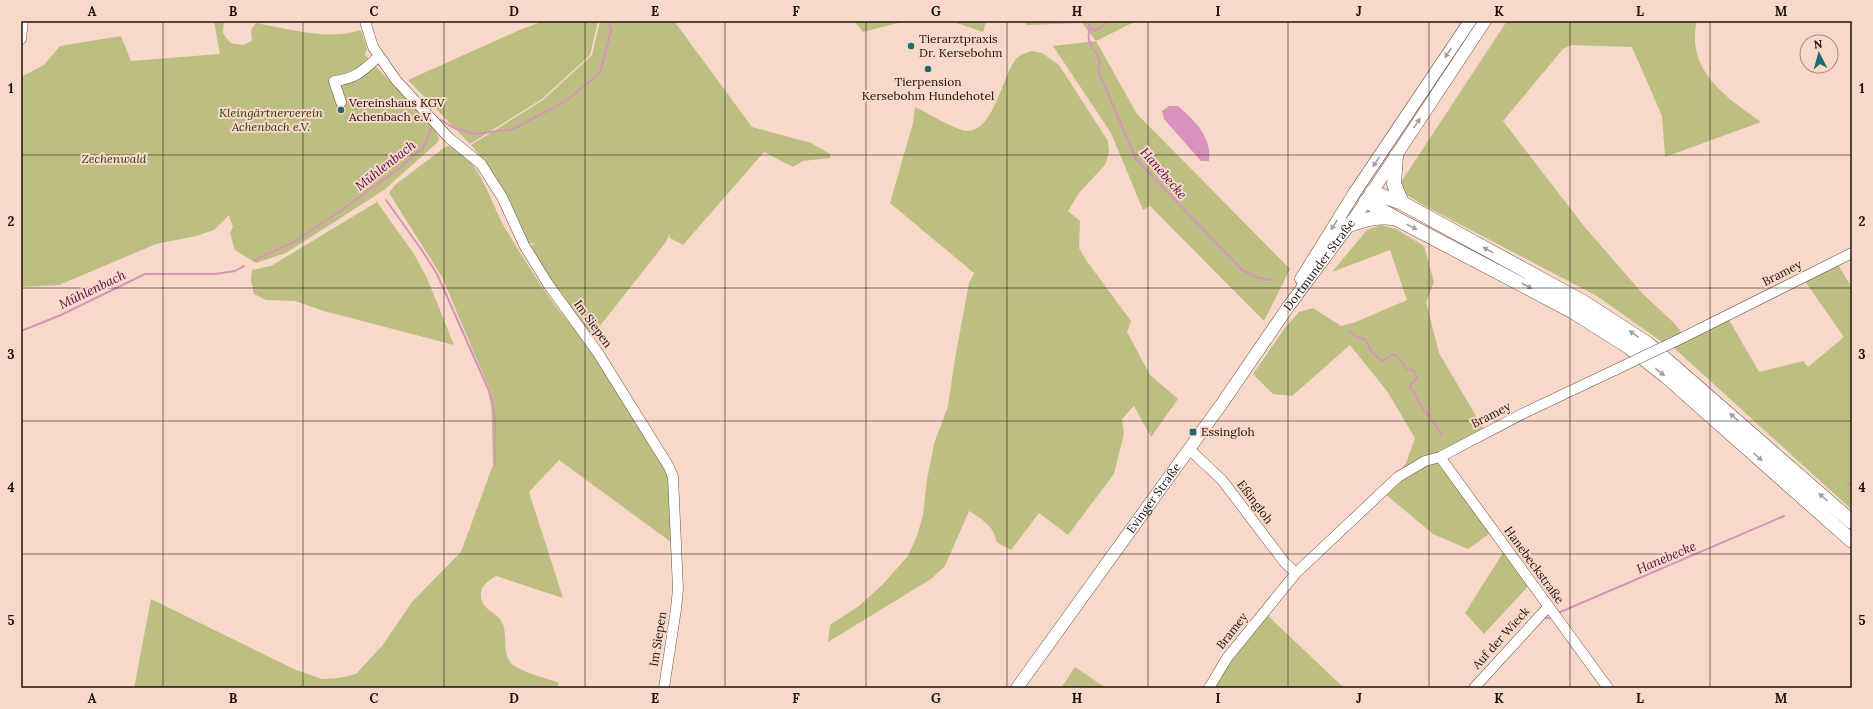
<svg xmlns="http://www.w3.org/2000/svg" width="1873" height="709" font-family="Lora,serif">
<rect width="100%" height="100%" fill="#f8d8c9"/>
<!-- green -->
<path fill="#bdbe81" d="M214,21H224L223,33L230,43L243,45L252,41L251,30L256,23C288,29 330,41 361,30L367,48L365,55L434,128L439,138L438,142L384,190L286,253L256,263L235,250L230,233L233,227L229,215L214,230L196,236L156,244L59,285L21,287V77L44,65L60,46L121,36L131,61L220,54Z
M544,21H598L590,55L542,99L470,144L408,80L522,29Z
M600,21H674L752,127L811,143L830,154V158L803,161L793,167L764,152L683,245L670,238L669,234L666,242L592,336L547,280L530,246L535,244L528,243L506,194L487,164L471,145L543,100L592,55Z
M854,21H905L863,32Z
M951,21H986L983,32Z
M1024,21H1136L1096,41L1137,114L1290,269L1264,321L1150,206L1143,210L1111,133L1053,46L1096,41L1082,23L1027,25Z
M1507,21H1697C1685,70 1726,97 1761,122L1665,157L1662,116L1632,47L1571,45L1563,49L1503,121L1583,225L1642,293L1675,324L1682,333L1662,342L1597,296L1423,205L1402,192L1401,182Z
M1032,51L1042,53L1059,65L1108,141L1109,152L1105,165L1079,193L1068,211L1080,221L1079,248L1086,260L1131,321L1127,332L1150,375L1178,399L1151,437L1134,406L1122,419L1124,434L1114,474L1068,535L1039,513L1011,550L996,542C996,527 980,518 969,511L945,566L931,579L828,642L830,625L859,606L883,584L908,556L917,536L923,515L927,480L934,444L948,406L955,359L969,283L974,273L890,203L913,123L915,107C930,114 946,125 962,130C993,139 1002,75 1016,59C1021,54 1026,53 1032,51Z
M450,146C481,160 489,200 505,228C529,267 554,310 587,342L667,467L675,545L559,460L529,492L563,598L496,576C490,580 481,585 481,593C480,608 492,610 500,619C510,632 500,655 513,665C524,673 547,678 559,683L557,688H134L151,599L296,670L322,679L339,678L356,674L382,646L412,602L461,552L493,465L491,393L442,277L389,193L395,185L445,147Z
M377,202L414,254L427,278L454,345L324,311L295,301L266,300L254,294L251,280L252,270L271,266Z
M1381,225L1396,229L1424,246L1434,282L1426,302L1439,353L1486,433L1440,456L1493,531L1468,549L1433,534L1384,493L1406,463L1415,438L1387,391L1350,345L1292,396L1273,394L1253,374L1285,328L1299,312L1313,308L1341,326L1356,322L1407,300L1390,250L1332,272L1367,230Z
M1836,261L1852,288V510L1672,346L1728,318L1759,372L1803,361L1808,367L1844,337L1802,277Z
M1506,548L1531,583L1484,634L1465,613Z
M1263,611L1344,688H1209Z
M1075,667L1106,688H1061Z"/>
<!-- water -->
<path fill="#d893bd" d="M1169,106H1178C1195,121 1212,137 1209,161H1201L1164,119L1162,111Z"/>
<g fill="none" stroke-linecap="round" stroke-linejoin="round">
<!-- stream -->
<path stroke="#d893bd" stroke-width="2" d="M1042,21L1055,22L1073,21
M1087,21C1093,28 1087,32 1089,40C1092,51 1104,58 1098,70L1136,159L1242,270L1256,277L1271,280
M1091,29L1095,31L1109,21
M439,122L441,120L454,128L475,134L513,129L566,101L600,73L611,31L609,21
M386,200L421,249L437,274L489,391L495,415V465
M254,260L294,242L342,210L397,170L423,148L433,125
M21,331L61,315L145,274H215L235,271L244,266
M1349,331L1356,337L1365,339C1370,349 1373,356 1383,361L1392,355H1396L1407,369L1414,371L1417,378L1410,386V389L1414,391C1417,405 1435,422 1442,435
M1847,485L1852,483
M1557,611L1558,613L1784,516
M1544,618H1552"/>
<defs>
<path id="minor" d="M365,21L373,47L396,80L449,138L481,164L502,197L524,245L548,284L598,353L669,467L673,477L678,589L676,609L664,688
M21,39L23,21
M341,102L334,81C356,79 364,70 379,56
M1684,337L1852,253
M1189,449L1222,480L1285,563L1296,573
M1440,457L1608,688
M1209,688L1227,658L1296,573L1398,477L1425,461L1440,457L1524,413L1615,370
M1474,688L1548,607"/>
<g id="major">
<path d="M1301,279L1355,192L1470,21"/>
<path id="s1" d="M1017,688L1223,402L1288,307L1358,213L1485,21"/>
</g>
<path id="highway" d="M1396,156L1394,184L1402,203
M1372,192L1402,203L1583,302L1648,344L1852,522
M1366,201L1395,218L1572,311L1629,347L1667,377L1852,541
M1349,225C1364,220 1376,216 1393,218"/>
</defs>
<!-- minor casing -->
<use href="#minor" stroke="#6e5346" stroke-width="11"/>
<!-- major casing -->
<use href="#major" stroke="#6e5346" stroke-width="13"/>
<!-- highway casing -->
<use href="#highway" stroke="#6e5346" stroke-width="15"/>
<!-- minor -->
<use href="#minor" stroke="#fff" stroke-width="10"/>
<!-- major -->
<use href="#major" stroke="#fff" stroke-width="12"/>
<!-- highway -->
<use href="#highway" stroke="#fff" stroke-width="14"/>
<defs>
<path id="minor-bridge" d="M1615,370L1684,337"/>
</defs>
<!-- minor-bridge casing -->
<use href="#minor-bridge" stroke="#6e5346" stroke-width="11" stroke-linecap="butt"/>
<!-- minor-bridge -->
<use href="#minor-bridge" stroke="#fff" stroke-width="10"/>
</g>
<!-- one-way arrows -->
<defs><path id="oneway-solid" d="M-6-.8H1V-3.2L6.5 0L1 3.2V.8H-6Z"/></defs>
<g fill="#a49f9d">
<use href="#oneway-solid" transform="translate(1448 53) rotate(124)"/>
<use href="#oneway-solid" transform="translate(1417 123) rotate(-57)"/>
<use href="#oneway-solid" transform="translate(1376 162) rotate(124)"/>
<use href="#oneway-solid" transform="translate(1334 225) rotate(123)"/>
<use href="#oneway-solid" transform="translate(1412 227) rotate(27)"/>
<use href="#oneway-solid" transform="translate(1488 250) rotate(-151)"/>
<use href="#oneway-solid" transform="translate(1527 286) rotate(27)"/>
<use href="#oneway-solid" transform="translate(1634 334) rotate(-145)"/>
<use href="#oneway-solid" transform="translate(1660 372) rotate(38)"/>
<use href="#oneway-solid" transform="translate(1734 417) rotate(-139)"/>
<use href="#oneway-solid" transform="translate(1758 457) rotate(42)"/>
<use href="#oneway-solid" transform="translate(1823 497) rotate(-138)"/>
</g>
<!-- grid -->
<path fill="none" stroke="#1b100b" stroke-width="1" stroke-opacity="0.55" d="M163,21V688M303,21V688M444,21V688M585,21V688M725,21V688M866,21V688M1007,21V688M1148,21V688M1288,21V688M1429,21V688M1570,21V688M1710,21V688M21,155H1852M21,288H1852M21,421H1852M21,554H1852"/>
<!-- markers -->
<g fill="#1f6a71" stroke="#f8d8c9" stroke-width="1.5">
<circle cx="911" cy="46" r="4"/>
<circle cx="928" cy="69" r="4"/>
<circle cx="341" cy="110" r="4"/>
<rect x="1189" y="428" width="8" height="8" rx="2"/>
</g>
<g text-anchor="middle" stroke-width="4" stroke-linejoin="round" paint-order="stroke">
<!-- poi labels -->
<g font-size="12" fill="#1b100b" stroke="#f8d8c9" text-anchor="start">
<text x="919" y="43">Tierarztpraxis<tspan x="919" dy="14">Dr. Kersebohm</tspan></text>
<text x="928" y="86" text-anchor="middle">Tierpension<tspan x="928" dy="14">Kersebohm Hundehotel</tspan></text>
<text x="349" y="107">Vereinshaus KGV<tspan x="349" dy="14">Achenbach e.V.</tspan></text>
<text x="1201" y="436">Essingloh</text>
</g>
<!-- park labels -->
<g font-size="12" font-style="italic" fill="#363615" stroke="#f8d8c9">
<text x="271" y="117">Kleingärtnerverein<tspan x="271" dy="14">Achenbach e.V.</tspan></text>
<text x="114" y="163">Zechenwald</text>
</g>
<!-- street labels -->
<g font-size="12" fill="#1b100b" stroke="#f8d8c9">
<text dy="4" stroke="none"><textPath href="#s1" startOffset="520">Dortmunder Straße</textPath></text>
<text transform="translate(1782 273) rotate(-27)" y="4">Bramey</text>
<text transform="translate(593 324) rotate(54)" y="4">Im Siepen</text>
<text transform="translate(1491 415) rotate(-27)" y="4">Bramey</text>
<text dy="4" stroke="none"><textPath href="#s1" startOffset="234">Evinger Straße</textPath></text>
<text transform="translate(1255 502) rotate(53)" y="4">Eßingloh</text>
<text transform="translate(1534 565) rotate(54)" y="4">Hanebeckstraße</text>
<text transform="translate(1232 631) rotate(-52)" y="4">Bramey</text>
<text transform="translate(1501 638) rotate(-48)" y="4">Auf der Wieck</text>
<text transform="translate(658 639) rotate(-81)" y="4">Im Siepen</text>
</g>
<!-- water labels -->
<g font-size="13" font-style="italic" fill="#5c0a45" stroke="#f8d8c9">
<text transform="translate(385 165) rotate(-38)" y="5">Mühlenbach</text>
<text transform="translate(1164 173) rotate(49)" y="5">Hanebecke</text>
<text transform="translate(92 289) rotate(-26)" y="5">Mühlenbach</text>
<text transform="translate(1666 557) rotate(-23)" y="5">Hanebecke</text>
</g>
</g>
<!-- border -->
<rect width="1873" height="709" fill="none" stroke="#f8d8c9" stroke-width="44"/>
<!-- north arrow -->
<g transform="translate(1819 54) rotate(354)"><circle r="19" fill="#f8d8c9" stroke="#a0887d"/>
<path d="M0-3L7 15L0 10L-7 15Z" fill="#1f6a71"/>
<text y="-6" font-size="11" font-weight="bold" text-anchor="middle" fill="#1b100b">N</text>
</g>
<rect x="22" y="22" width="1829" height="665" fill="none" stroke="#1b100b" stroke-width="1.5"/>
<g font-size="13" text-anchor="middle" font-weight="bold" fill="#1b100b">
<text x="92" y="16">A</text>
<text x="233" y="16">B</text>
<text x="374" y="16">C</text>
<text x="514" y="16">D</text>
<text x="655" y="16">E</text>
<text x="796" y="16">F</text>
<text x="936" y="16">G</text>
<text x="1077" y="16">H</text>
<text x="1218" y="16">I</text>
<text x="1359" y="16">J</text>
<text x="1499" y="16">K</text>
<text x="1640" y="16">L</text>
<text x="1781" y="16">M</text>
<text x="11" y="93">1</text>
<text x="1862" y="93">1</text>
<text x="11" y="226">2</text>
<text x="1862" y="226">2</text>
<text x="11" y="359">3</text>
<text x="1862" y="359">3</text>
<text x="11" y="492">4</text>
<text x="1862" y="492">4</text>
<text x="11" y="625">5</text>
<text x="1862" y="625">5</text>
<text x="92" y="703">A</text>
<text x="233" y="703">B</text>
<text x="374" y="703">C</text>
<text x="514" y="703">D</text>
<text x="655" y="703">E</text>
<text x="796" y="703">F</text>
<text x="936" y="703">G</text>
<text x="1077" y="703">H</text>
<text x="1218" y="703">I</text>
<text x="1359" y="703">J</text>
<text x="1499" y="703">K</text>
<text x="1640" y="703">L</text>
<text x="1781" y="703">M</text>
</g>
</svg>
